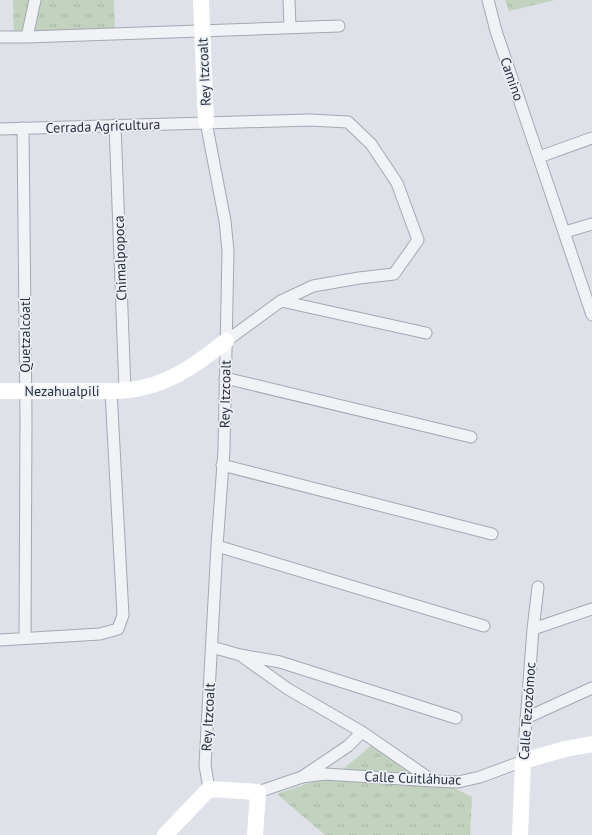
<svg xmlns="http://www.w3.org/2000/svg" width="592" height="835" font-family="'PT Sans',sans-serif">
<defs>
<pattern id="grass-tufts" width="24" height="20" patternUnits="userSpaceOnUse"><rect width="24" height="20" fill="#c2d2bf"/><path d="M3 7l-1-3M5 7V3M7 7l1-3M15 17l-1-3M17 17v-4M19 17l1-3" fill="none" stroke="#a7b5a5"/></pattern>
</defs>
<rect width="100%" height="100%" fill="#dee1e8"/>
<!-- grass -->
<path fill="url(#grass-tufts)" d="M13,0H114L115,37L14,41Z
M505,0H555L509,11Z
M371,746L472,797L470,835H325L277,794L338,773Z"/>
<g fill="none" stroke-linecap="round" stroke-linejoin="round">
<defs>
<path id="street" d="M289,0L290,27
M488,0L496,31L592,315
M0,37H27L339,26
M27,37L35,0
M206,122L225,221L228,251L224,450L217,546L205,765L209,789
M115,125L125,390
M23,128L26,418L25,638
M0,129L310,120L348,122L371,144L397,183L418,240L394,274L359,278L313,286L281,301L226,341
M539,157L592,138
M565,232L592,224
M281,301L426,333
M225,378L471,437
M222,465L492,534
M217,546L484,626
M533,629L592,609
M0,640L100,634L118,629L123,615L111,391
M212,647L240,655L280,662L456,718
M243,657L288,689L362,732L433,781
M526,718L592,688
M302,777L325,774L433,781L458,782L480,777L523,761L533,629L538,587
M258,792L302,777L348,746L362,732"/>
</defs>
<!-- street casing -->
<use href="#street" stroke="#a3a8b2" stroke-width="13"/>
<!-- street -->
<use href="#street" stroke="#f1f2f6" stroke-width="11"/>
<!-- secondary -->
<path stroke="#fff" stroke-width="16" d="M201,0L206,122
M0,391H111C123,391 134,390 145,387C176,380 202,360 226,341
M165,835L209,789L258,792L255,835
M520,835L523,761L565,749L592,744"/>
</g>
<g text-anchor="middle" stroke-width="3.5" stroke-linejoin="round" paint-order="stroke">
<!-- street labels -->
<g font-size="14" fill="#272e3f" stroke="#edf0f5">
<text transform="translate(204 72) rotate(-93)" y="5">Rey Itzcoalt</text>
<text transform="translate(512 79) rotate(71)" y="5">Camino</text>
<text transform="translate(103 126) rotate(-2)" y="5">Cerrada Agricultura</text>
<text transform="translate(120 258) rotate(-92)" y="5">Chimalpopoca</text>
<text transform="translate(25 335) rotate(-90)" y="5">Quetzalcóatl</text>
<text x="62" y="396">Nezahualpili</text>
<text transform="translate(225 394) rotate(-89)" y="5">Rey Itzcoalt</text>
<text transform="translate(527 711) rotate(-86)" y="5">Calle Tezozómoc</text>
<text transform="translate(208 717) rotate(-87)" y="5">Rey Itzcoalt</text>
<text transform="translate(413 778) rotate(2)" y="5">Calle Cuitláhuac</text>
</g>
</g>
</svg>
